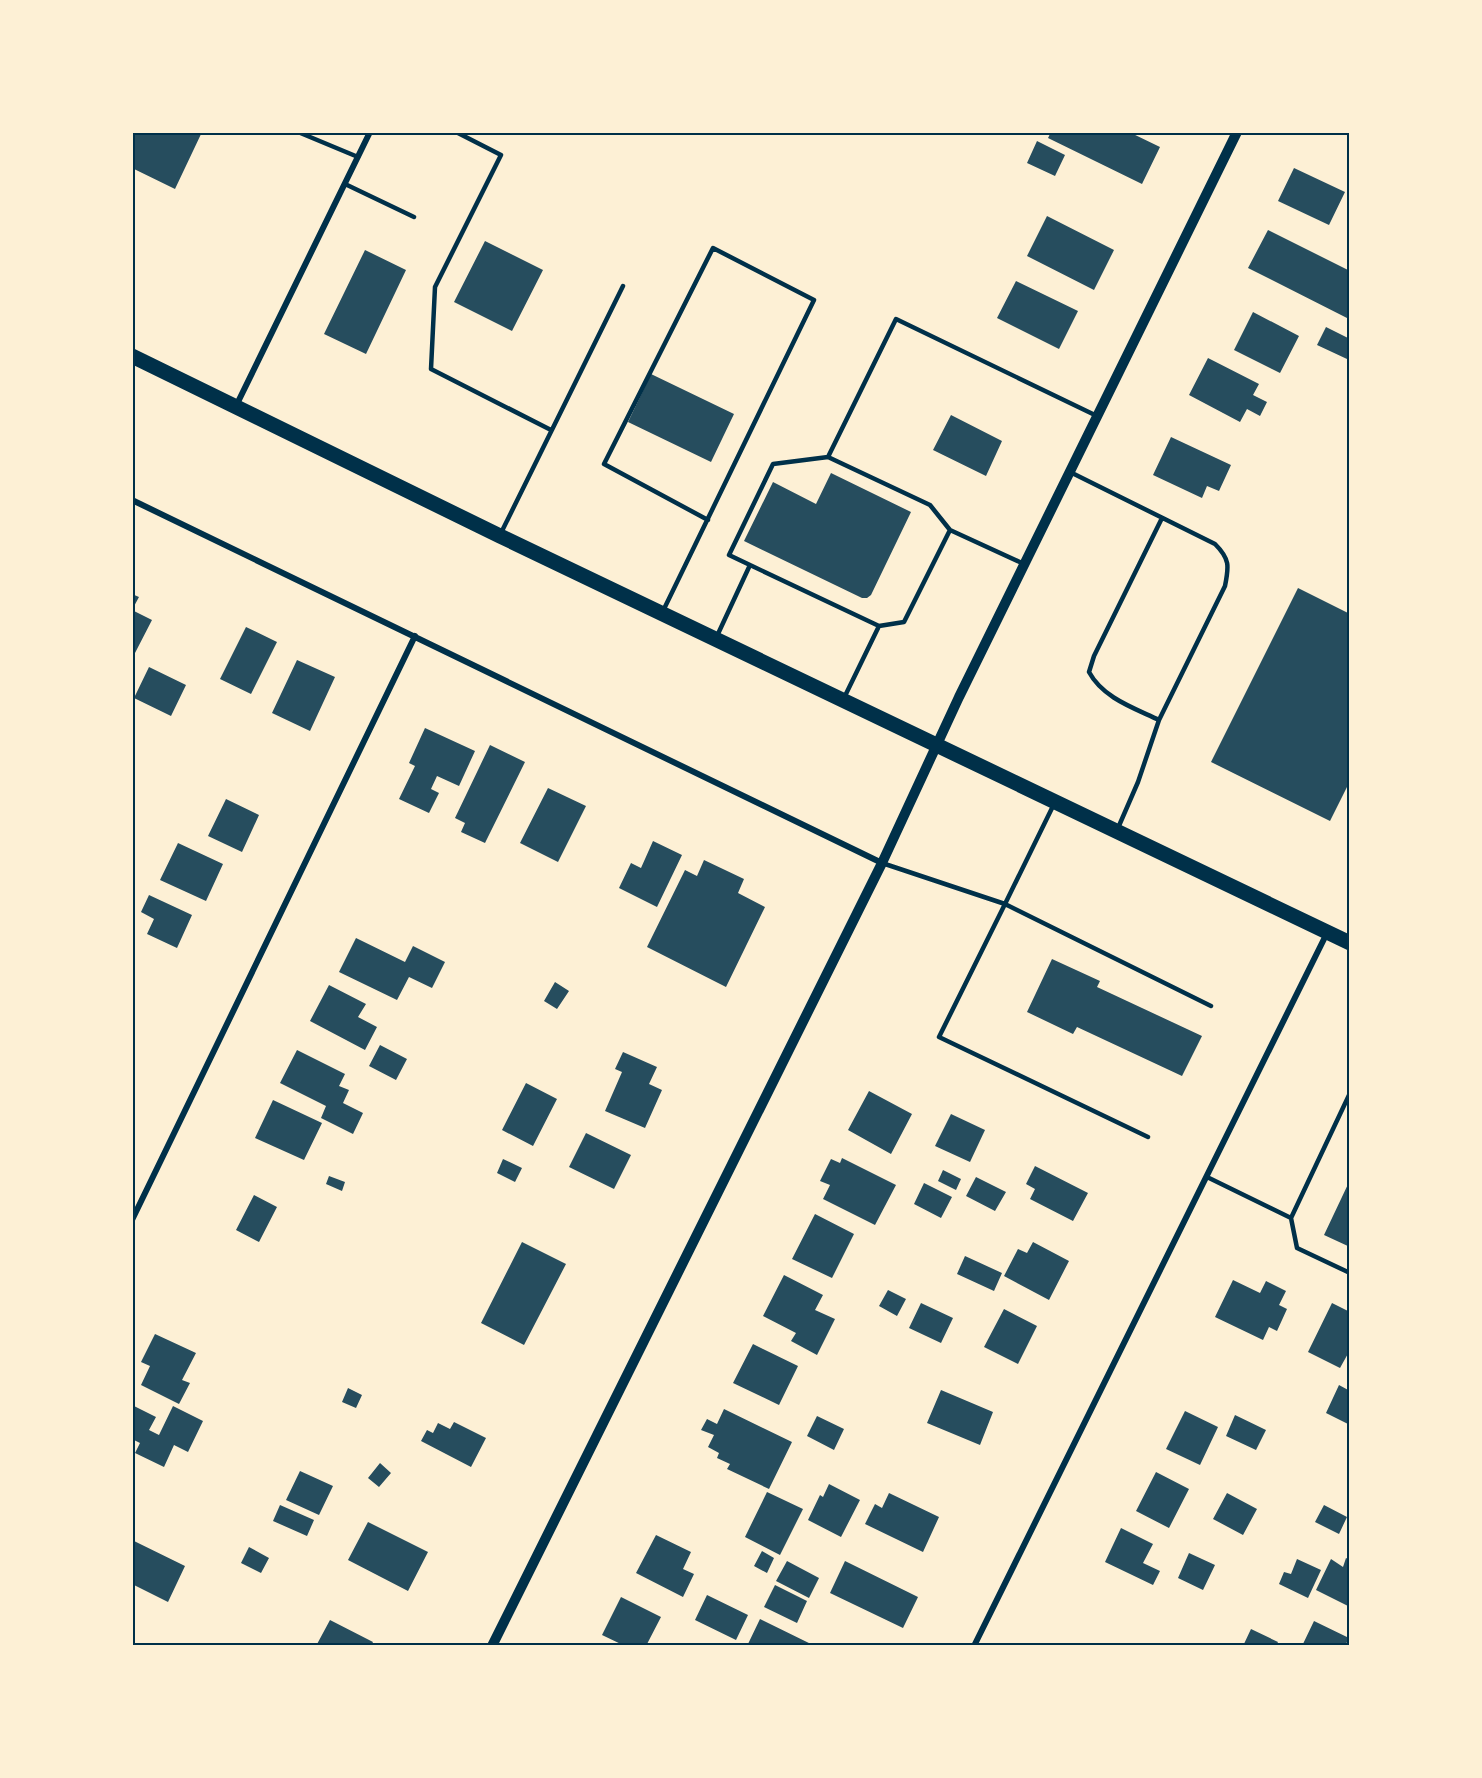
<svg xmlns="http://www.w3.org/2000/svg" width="1482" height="1778" font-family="Cabin,sans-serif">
<rect width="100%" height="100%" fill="#fdf0d5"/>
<!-- building -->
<path fill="#264d5e" d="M132,132H202L175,189L132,168Z
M1051,132H1129L1160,147L1142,184L1048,138Z
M1037,141L1065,155L1055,176L1027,163Z
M1294,168L1345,192L1329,225L1278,201Z
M1047,216L1114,250L1094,290L1027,256Z
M1268,230L1350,271V313L1347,318L1248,268Z
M485,241L543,270L512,331L454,302Z
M365,250L406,270L366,354L324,334Z
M1016,281L1078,311L1059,349L997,318Z
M1253,312L1299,336L1280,373L1234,350Z
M1326,327L1350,339V352L1347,359L1317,345Z
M1208,358L1259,384L1253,395L1267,402L1260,416L1247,409L1240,422L1189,395Z
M651,374L734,414L711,462L628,422Z
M951,415L1002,441L986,476L933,450Z
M1171,437L1231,465L1219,491L1207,486L1202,498L1153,475Z
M831,473L911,512L871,595L867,598H862L744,541L773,482L816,504Z
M1298,588L1350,614V781L1330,821L1211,762Z
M132,594L139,597L132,610L152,620L135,653L132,652Z
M246,627L277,642L251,694L220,679Z
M297,660L335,677L310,731L272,713Z
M149,667L186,685L171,716L134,698Z
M425,728L475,751L459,786L437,776L431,789L439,793L429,813L399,799L415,766L409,763Z
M490,745L525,762L485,843L461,832L465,823L455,818Z
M548,788L586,806L558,862L520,843Z
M226,799L259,815L242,852L208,836Z
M653,841L682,855L657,907L619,888L631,863L641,868Z
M178,843L223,864L206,901L160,880Z
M704,860L744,879L738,893L765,907L726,987L647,947L685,870L697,876Z
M149,895L192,915L177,948L147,934L154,919L141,912Z
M356,938L405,962L413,946L445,962L432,988L409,977L397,1000L339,972Z
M1052,959L1100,981L1097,987L1202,1036L1182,1076L1077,1027L1073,1034L1027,1012Z
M555,982L569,991L557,1009L544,1001Z
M329,985L366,1004L358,1017L377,1027L365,1050L310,1021Z
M380,1045L407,1059L396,1080L369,1066Z
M297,1050L345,1074L339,1086L349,1090L343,1103L363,1113L353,1134L321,1118L326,1106L280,1083Z
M623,1052L657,1067L649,1084L662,1090L645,1128L605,1111L622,1072L615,1069Z
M526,1083L557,1099L533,1146L502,1130Z
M869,1091L912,1114L891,1154L848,1130Z
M273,1100L322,1123L304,1160L255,1138Z
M951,1114L985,1130L970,1162L935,1146Z
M586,1133L631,1155L614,1189L569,1167Z
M842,1158L896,1185L875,1225L823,1199L830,1185L820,1181L831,1159L840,1163Z
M503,1159L522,1168L515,1182L497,1173Z
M1035,1166L1088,1193L1073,1221L1030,1199L1035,1189L1026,1184Z
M943,1170L961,1179L956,1190L938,1181Z
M329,1176L345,1182L342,1191L326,1184Z
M976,1177L1006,1192L995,1211L966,1196Z
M1350,1180V1247L1324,1235Z
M924,1183L952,1197L941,1218L914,1204Z
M254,1195L277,1207L259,1242L236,1230Z
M815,1214L854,1234L832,1278L792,1259Z
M522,1242L566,1264L524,1345L481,1323Z
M1033,1242L1069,1261L1049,1300L1004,1276L1018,1249L1027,1253Z
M965,1256L1002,1273L994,1291L957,1274Z
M784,1275L823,1295L815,1310L835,1319L817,1355L791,1341L796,1333L763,1316Z
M1233,1280L1260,1293L1266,1281L1286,1291L1279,1305L1287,1309L1277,1331L1269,1327L1263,1340L1215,1317Z
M888,1290L906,1299L897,1316L879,1306Z
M921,1303L953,1318L941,1343L909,1328Z
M1332,1303L1350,1312V1350L1340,1368L1308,1352Z
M1004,1309L1037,1326L1018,1364L984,1347Z
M155,1334L196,1353L182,1380L190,1383L179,1404L141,1385L150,1366L141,1362Z
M753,1344L798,1366L779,1405L733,1383Z
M1339,1385L1350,1391V1425L1326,1413Z
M348,1388L362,1395L356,1408L342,1402Z
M941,1390L993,1412L980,1445L927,1423Z
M132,1405L156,1417L149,1430L159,1435L173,1406L203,1421L188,1452L174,1445L164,1467L135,1453L140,1443L132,1439Z
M724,1409L792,1442L769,1489L727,1469L730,1464L717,1458L719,1453L708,1447L714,1435L701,1430L707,1419L717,1424Z
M1185,1411L1218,1427L1200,1465L1166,1449Z
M1235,1415L1266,1430L1256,1450L1226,1436Z
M817,1416L844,1429L834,1450L807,1436Z
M454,1422L486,1438L471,1467L421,1441L427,1430L433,1433L438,1423L450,1429Z
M380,1463L391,1473L379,1487L368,1478Z
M300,1471L333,1486L319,1515L286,1500Z
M1156,1472L1189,1489L1169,1528L1136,1511Z
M829,1484L860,1500L841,1537L808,1520L820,1495L823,1497Z
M767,1492L803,1509L780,1555L745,1537Z
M889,1493L939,1517L923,1552L865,1524L875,1504L882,1508Z
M1227,1493L1257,1509L1243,1535L1213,1519Z
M280,1505L314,1520L307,1536L273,1521Z
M1324,1505L1347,1517L1339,1534L1315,1522Z
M368,1522L428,1552L408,1591L348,1560Z
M1121,1528L1153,1544L1143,1563L1160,1571L1153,1585L1105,1562Z
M656,1535L691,1552L683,1569L694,1574L683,1597L636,1573Z
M132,1540L185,1566L168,1602L132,1584Z
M249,1547L269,1558L261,1573L241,1563Z
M762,1551L774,1558L767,1573L754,1566Z
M1189,1553L1215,1565L1203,1590L1178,1578Z
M1346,1558L1350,1560V1607L1316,1590L1331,1559L1343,1567Z
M1297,1559L1321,1570L1308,1598L1279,1584L1284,1572L1291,1574Z
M787,1561L819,1578L809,1598L776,1581Z
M845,1561L918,1597L903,1628L830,1593Z
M775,1585L807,1601L797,1623L764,1607Z
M707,1595L748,1615L736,1640L695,1620Z
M621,1597L661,1617L646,1646H625L602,1635Z
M760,1619L815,1646H753L748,1644Z
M330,1620L373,1642L371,1646H316Z
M1314,1621L1349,1638L1345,1646H1302Z
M1251,1629L1278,1642L1276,1646H1243Z"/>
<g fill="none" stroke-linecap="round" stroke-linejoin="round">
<!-- service -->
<path stroke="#003049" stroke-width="4.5" d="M298,132L358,157
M456,132L501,155L435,287L431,369L551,430
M345,184L414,217
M1070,472L1215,544C1230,559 1229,566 1225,586L1159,720L1138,782L1118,828
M501,533L623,286
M1024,564L950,530L930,505L828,457L896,319L1097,416
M750,565L729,555L773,464L828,457
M663,611L814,300L713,248L604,464L708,520
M879,626L904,622L950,530
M717,636L750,565L879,626L844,698
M1159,720C1134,708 1103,698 1089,672L1094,656L1162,518
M882,863L1005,904L1054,804
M1148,1137L939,1037L1005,904L1211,1006
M1207,1177L1291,1218L1297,1248L1350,1273
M1291,1218L1350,1093"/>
<!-- minor -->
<path stroke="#003049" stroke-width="6" d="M236,406L370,132
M132,500L882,863
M132,1220L415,636
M974,1646L1327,933"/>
<!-- tertiary -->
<path stroke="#003049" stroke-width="10" d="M492,1646L882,863L959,697L1237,132"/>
<!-- primary -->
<path stroke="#003049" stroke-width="15" d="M132,356L500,536L1350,943"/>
</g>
<!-- border -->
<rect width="1482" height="1778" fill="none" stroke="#fdf0d5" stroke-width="267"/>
<rect x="134" y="134" width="1214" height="1510" fill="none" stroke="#003049" stroke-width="2"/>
</svg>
